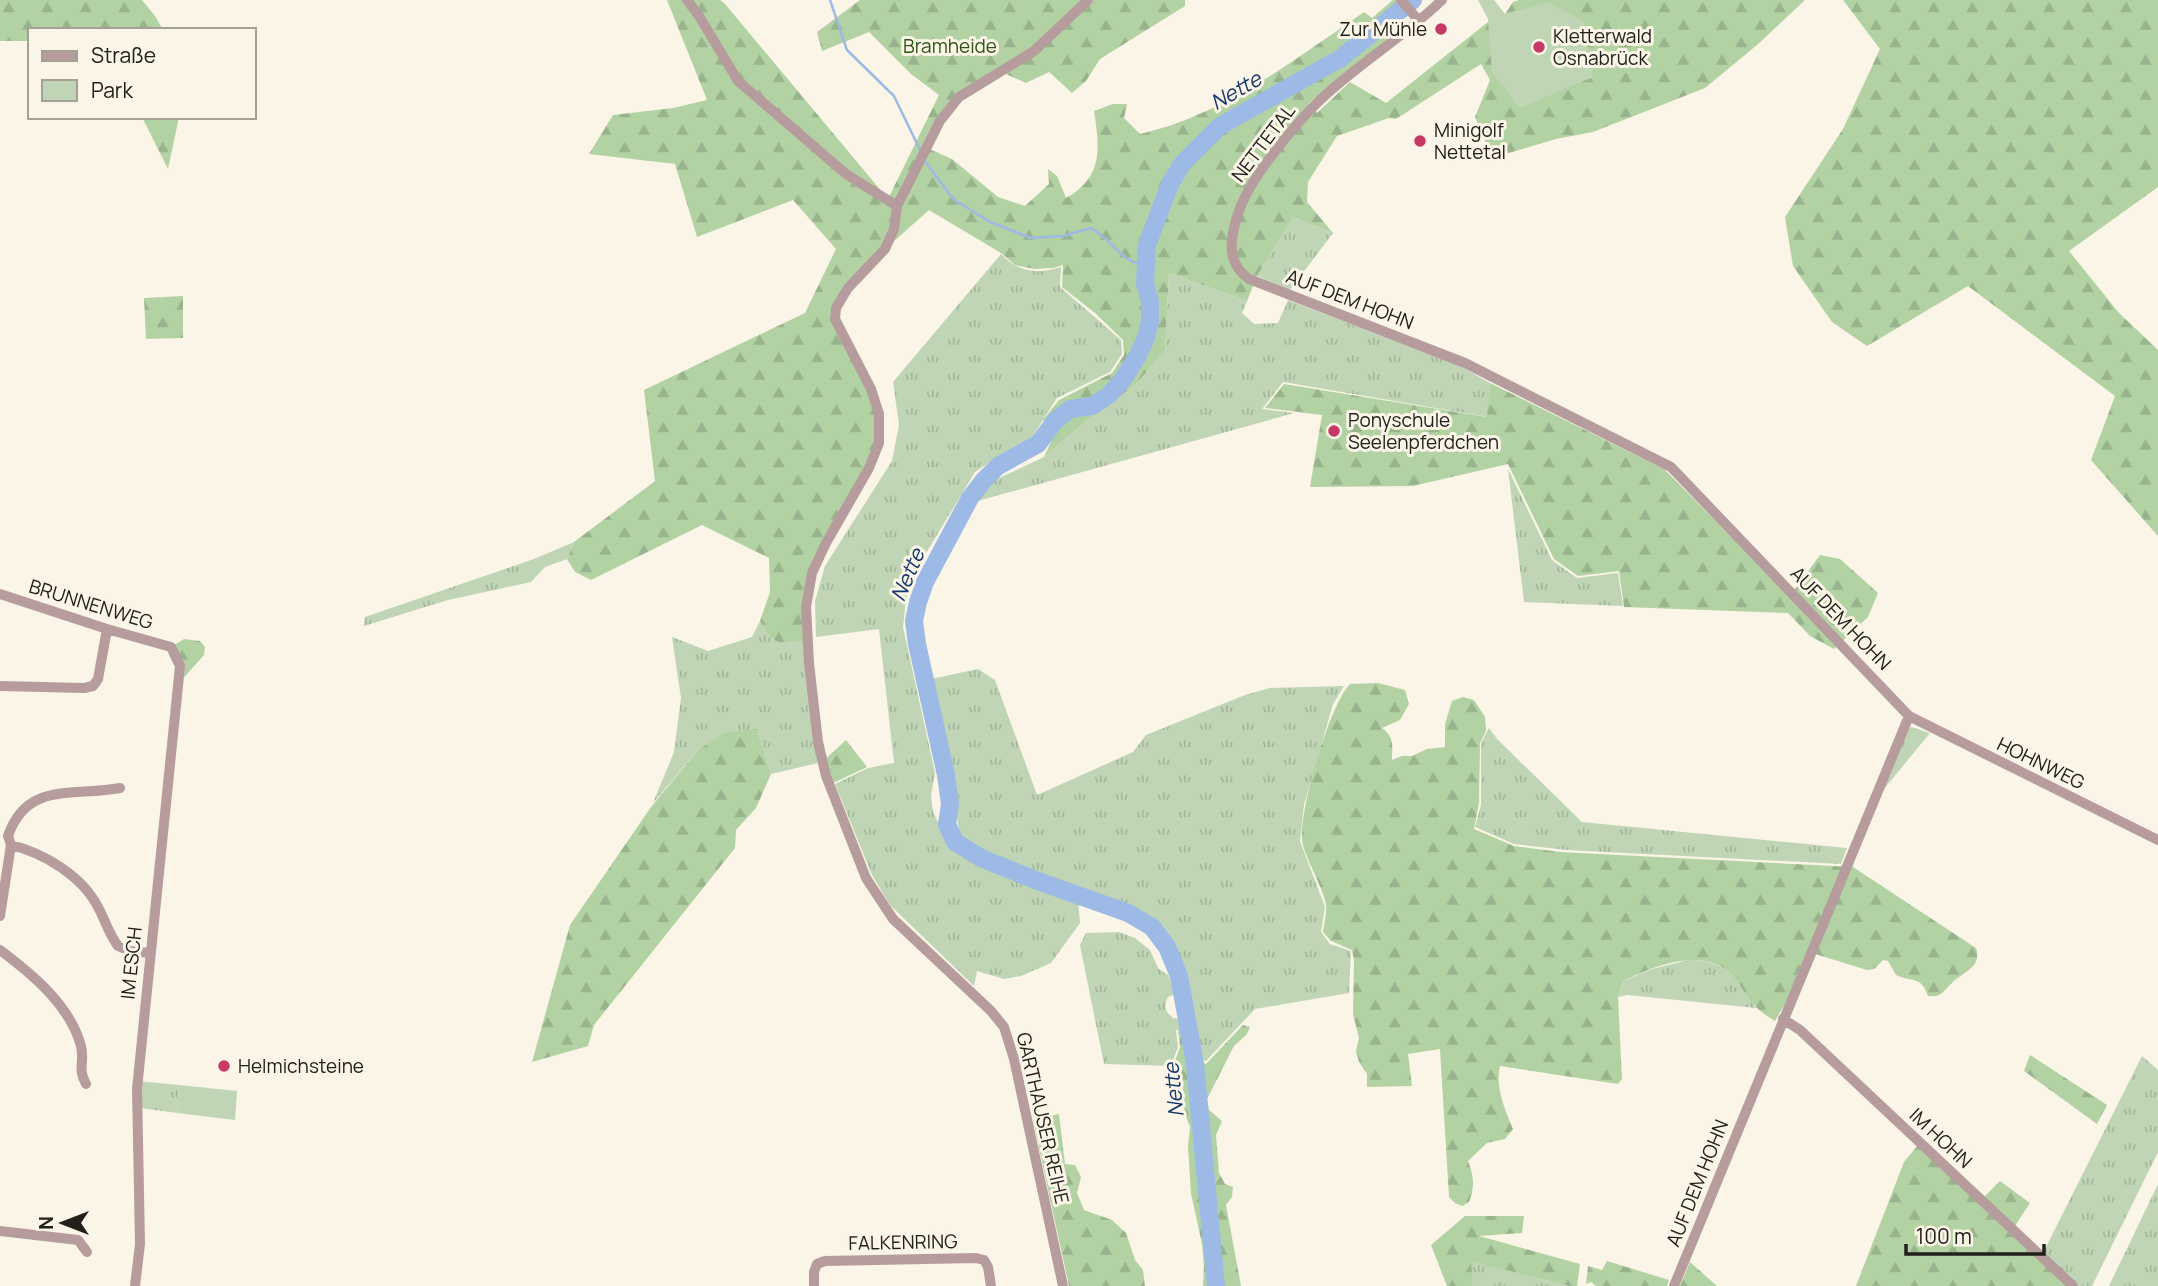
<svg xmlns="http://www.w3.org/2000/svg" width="2158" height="1286" font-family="Manrope,sans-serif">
<defs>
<pattern id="grass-tufts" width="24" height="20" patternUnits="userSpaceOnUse" patternTransform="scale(1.75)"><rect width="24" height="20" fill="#bfd5b5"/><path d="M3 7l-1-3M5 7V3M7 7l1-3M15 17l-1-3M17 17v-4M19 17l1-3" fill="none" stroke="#a4b79b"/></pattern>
<pattern id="forest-firs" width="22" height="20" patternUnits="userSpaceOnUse" patternTransform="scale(1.75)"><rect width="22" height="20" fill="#b2d2a4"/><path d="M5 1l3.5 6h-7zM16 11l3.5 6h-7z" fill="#99b48d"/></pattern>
</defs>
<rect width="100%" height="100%" fill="#faf5e6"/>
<!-- grass -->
<path fill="url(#grass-tufts)" d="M1293,217L1333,233L1290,290L1257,276Z
M1001,254C1018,272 1037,275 1061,267L1060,287L1121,340L1122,354L1110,372L1057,398L1031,439L1000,455L975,472L914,573L906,599L903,627L935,773L931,795L933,812L951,848L1035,885L1078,899L1080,923L1051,963L1021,976L1004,979L977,971L974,986L890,905L872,875L835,784L868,768L894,763L879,629L816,637L815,601L825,566L892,461L899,425L893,382Z
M1169,273L1247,301L1242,313L1254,324L1278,323L1288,300L1460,366L1490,383L1488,417L1283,382L1262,409L1294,413L978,501L995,480L1044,457L1083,424L1135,385L1165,351Z
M1508,469L1552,560L1577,578L1618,573L1623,606L1524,602Z
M574,542L567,559L545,567L531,582L448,600L364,626L365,617L534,559Z
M760,621C775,648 779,644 807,640L822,762L771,774L757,729L699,749L653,803L674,752L681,698L672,637L708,651L752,637Z
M978,669L995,680L1037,795L1133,752L1146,735L1245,695L1270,688L1344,686L1333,704L1304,805L1300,841L1325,907L1321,932L1330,944L1351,951L1349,993L1255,1009L1206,1061L1201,1060C1194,1019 1190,968 1162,934C1156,927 1147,921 1141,916L968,847L961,840L931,679Z
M1911,727L1930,733L1884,789L1908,730Z
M1489,728L1497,739L1582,822L1847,848L1841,864L1567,850L1514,844L1475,827L1481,805V743Z
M1119,932L1135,938L1150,950L1158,968L1169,976L1175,994L1168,997C1163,1007 1165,1011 1173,1018L1181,1019L1182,1030H1176L1178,1047L1171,1066L1104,1064L1080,945L1086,933Z
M1688,960C1726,959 1737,978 1756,1008L1628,995L1618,997L1623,981L1652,969Z
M2142,1056L2158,1070V1152L2092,1286H2078L2043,1253Z
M138,1081L179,1085L177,1113L140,1108Z
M2158,1184V1286H2109Z
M1470,1260L1569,1286H1473Z"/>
<!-- forest -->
<path fill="url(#forest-firs)" d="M0,0H142L155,16L163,30H30V41H0Z
M667,0H720L725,4L888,199L939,95L911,74L869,32L822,51L817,32L860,0H1185V6L1100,59L1086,81L1072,93L1049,72L1026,83L999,71L959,97L927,148L952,159L998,197L1025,206L1049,184L1048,169L1057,176L1066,198C1103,177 1100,149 1094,111L1113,104H1127L1124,118L1140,134C1225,114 1294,60 1364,12L1372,18L1393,0H1396L1407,12L1401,28L1309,103L1317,113L1350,82L1386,103L1488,22L1505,14L1513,2L1519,0H1805L1757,45L1705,88L1593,132L1556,139L1492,158L1475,117L1490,80L1481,64L1396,119L1389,118L1337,136L1308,182L1307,202L1333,233L1293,217L1257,276L1247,301L1169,273L1165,351L1135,385L1083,424L1044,457L1054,435L1043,420L1059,400L1112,373L1124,355L1123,340L1095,313L1062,287L1063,265L1053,268L1034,269L1015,265L1001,253L929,210L884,250L848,288L835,319L871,389L879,443L812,573L807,640C779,644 775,648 760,621L770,592L769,558L702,525L591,580L575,572L567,559L574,542L655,481L644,390L805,313L836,249L793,200L697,237L675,164L589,154L613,115L673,108L707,100Z
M1843,0H2158V187L2069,251L2119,313L2158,350V536L2091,460L2115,396L1968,286L1867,346L1832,322L1793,266L1785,217L1843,129L1880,49Z
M142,117H179L168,169Z
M183,296V338L146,339L144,298Z
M1490,383L1664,469L1790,596L1820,555L1840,559L1878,593L1868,617L1834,649L1810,636L1788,613L1624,607L1619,571L1578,576L1554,559L1508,464L1413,486L1310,487L1322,415L1265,408L1284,384L1487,417Z
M184,639L200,641L205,647L204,655L179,683L171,647Z
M1378,683L1405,690L1409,704L1400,720L1382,728C1395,738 1392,745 1392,760L1402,756H1412L1427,749L1445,747V724L1452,701L1463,697L1474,700L1485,717L1486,731L1480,743L1479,803L1474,829L1514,846L1560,852L1853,867L1976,948C1982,968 1964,971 1952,983C1943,991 1942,998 1928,996C1921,975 1913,983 1896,975L1888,961L1883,960L1874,969L1867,970L1815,954L1775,1021C1769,1017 1762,1013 1757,1008C1747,999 1741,984 1731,974C1702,946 1654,966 1623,981L1618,997L1622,1079L1618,1084L1500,1066C1495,1087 1505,1110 1513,1129L1505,1139L1487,1143L1468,1161C1474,1176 1475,1187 1469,1202L1462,1206L1455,1203L1449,1197L1440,1049L1408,1054L1412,1086L1367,1087V1074L1359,1062L1356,1051L1359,1038L1353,1014L1354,960L1352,950L1331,941L1323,932C1324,924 1327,913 1326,905C1323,886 1303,855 1302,839C1300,807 1329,706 1350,684Z
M757,729L771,774L756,808L736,830L735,848L594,1025L588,1046L532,1062L570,925L651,807L699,749L727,732Z
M846,740L867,767L829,785L822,762Z
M1243,1025L1250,1027L1247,1034L1234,1046L1207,1099L1209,1110L1222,1121L1216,1135L1219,1173L1225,1184L1233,1187L1232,1197L1226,1205L1241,1286H1203L1204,1266L1202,1244L1191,1193L1188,1146L1190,1127L1185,1114L1182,1077L1173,1066L1180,1047L1178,1030L1184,1032L1201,1062L1206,1064Z
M2030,1055L2107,1105L2097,1124L2024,1071Z
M1059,1114L1065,1164L1075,1165L1081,1177L1077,1193L1084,1210L1112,1220L1126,1233L1135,1260L1143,1270L1145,1286H1069L1033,1120Z
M1918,1145L1980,1201L2000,1181L2030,1203L2011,1232L2067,1286H1856L1904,1162Z
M1465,1216H1524L1522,1233L1479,1236L1580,1264L1577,1286H1569L1471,1261L1473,1286H1447L1431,1245Z
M1607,1261L1669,1280L1667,1286H1596L1591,1282L1586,1284L1588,1266L1602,1270Z
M1690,1262L1717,1286H1680Z"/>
<!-- park -->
<path fill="#bfd5b5" d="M1478,0H1494L1505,14L1548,2L1583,21L1593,77L1520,108L1492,72L1488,19Z
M179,1085L237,1091L235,1120L177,1113Z"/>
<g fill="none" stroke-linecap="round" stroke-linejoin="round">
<!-- stream -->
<path stroke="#9db9e6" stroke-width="2.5" d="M830,0L847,50L894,96L921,152
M925,161L953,199L990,222L1031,238L1063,236L1091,228C1111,238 1120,262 1144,265"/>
<!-- river -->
<path stroke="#9db9e6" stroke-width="18" d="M1216,1286L1195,1064L1179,976L1167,947L1152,927L1128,913L1035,880L981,858L955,842L947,824L950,804L946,775L917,644L914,621L918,602L925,582L970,498L984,480L998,466L1038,444L1055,421L1070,409L1092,406L1109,395L1124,378L1137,357L1146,338L1150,321V301L1145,284L1147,245L1170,184L1182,164L1220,126L1341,58L1413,0"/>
<!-- street -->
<path stroke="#b79c9d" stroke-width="10" d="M687,0L699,16L738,81L846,174L897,206
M1401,0L1419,21
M1442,0C1403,38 1354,66 1315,105C1297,123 1282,142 1267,162C1252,182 1239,203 1234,228C1229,249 1231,266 1249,279L1465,363L1671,467L1909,716L2158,840
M0,594L107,629L171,647L180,666L137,1089L140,1244L135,1286
M0,686L84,688L93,686L98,679L107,629
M120,788C73,797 27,781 8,836L11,845C44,853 82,876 98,907C105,920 109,934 118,946L130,951L149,953
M0,916L11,845
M0,950C32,974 70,1005 81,1046C85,1062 77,1068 86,1084
M1783,1019L1800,1030L2073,1286
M0,1231L78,1240L87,1252
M814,1286V1272L817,1264L825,1261L976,1258L984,1260L988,1267L991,1286
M1063,1286L1014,1059L1004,1027L991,1011L893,919L866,878L826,776L818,742L809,663L806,607L812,573L826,543L869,468L879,443V414L871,389L835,319L836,308L848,288L885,249L894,229L897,206L940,121L959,97L1034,51L1088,0
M1674,1286L1909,716"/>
</g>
<!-- markers -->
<g fill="#c63865" stroke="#faf5e6" stroke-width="2.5">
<circle cx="1441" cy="29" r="7"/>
<circle cx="1539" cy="47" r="7"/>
<circle cx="1420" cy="141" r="7"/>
<circle cx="1334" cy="431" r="7"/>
<circle cx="224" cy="1066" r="7"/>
</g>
<g text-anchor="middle" stroke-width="6" stroke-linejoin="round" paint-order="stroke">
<!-- poi labels -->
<g font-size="19" fill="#21201b" stroke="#faf5e6" text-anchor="start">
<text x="1427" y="36" text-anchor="end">Zur Mühle</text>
<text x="1553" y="43">Kletterwald<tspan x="1553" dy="22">Osnabrück</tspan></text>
<text x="1434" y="137">Minigolf<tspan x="1434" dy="22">Nettetal</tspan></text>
<text x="1348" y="427">Ponyschule<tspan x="1348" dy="22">Seelenpferdchen</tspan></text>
<text x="238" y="1073">Helmichsteine</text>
</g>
<!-- park labels -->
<g font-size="19" fill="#2d5416" stroke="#faf5e6">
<text x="950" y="53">Bramheide</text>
</g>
<!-- street labels -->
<g font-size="19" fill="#21201b" stroke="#faf5e6">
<text transform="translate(1263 143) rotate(-53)" y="7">NETTETAL</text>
<text transform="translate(1350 299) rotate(21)" y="7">AUF DEM HOHN</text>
<text transform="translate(91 604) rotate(17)" y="7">BRUNNENWEG</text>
<text transform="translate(1841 618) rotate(46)" y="7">AUF DEM HOHN</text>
<text transform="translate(2041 763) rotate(26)" y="7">HOHNWEG</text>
<text transform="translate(131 963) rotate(-84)" y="7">IM ESCH</text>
<text transform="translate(1043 1118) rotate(77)" y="7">GARTHAUSER REIHE</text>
<text transform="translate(1941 1138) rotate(43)" y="7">IM HOHN</text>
<text transform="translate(1697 1183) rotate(-68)" y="7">AUF DEM HOHN</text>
<text transform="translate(903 1242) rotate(-1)" y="7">FALKENRING</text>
</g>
<!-- water labels -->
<g font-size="21" font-style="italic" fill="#16376d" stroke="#faf5e6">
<text transform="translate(1236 91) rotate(-30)" y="7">Nette</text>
<text transform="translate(908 575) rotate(-67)" y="7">Nette</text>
<text transform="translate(1174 1090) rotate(-96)" y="7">Nette</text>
</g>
</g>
<!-- legend -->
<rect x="28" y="28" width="228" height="91" fill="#faf5e6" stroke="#a3a095" stroke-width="2"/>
<rect x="42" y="51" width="35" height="10" fill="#b79c9d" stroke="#a3a095" stroke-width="2"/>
<text x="91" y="63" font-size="21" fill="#21201b">Straße</text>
<rect x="42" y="80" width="35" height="21" fill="#bfd5b5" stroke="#a3a095" stroke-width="2"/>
<text x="91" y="98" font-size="21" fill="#21201b">Park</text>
<!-- north arrow -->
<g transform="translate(63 1223) rotate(270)" stroke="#faf5e6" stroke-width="5" paint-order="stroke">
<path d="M0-5L12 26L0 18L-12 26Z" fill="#21201b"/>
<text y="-10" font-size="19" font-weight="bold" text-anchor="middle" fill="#21201b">N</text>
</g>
<!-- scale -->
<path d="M1906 1244v10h138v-10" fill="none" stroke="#21201b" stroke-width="3.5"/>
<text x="1916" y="1244" font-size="21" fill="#21201b" stroke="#faf5e6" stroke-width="5" paint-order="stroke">100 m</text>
</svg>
